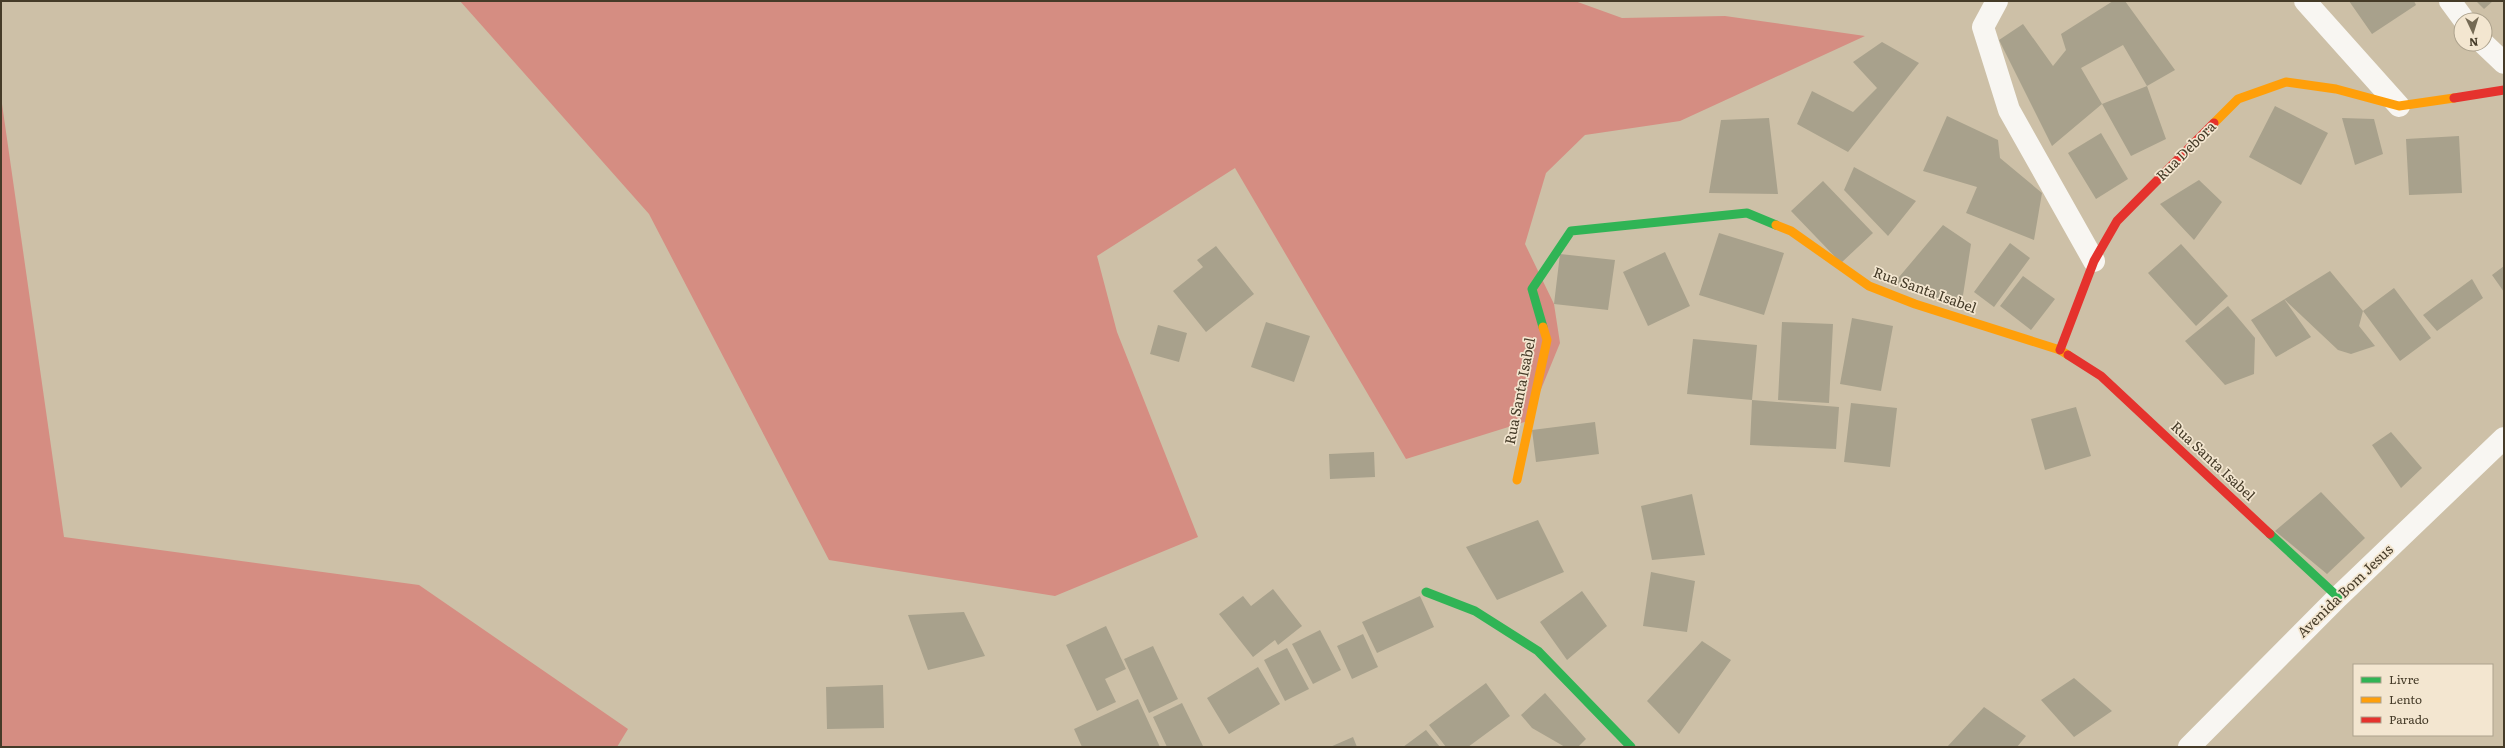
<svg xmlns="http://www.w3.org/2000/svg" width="2505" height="748" font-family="Literata,serif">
<rect width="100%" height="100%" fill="#cdc0a7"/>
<!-- forest -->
<path fill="#d58d82" d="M460,1H1575L1622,18L1725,16L1865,36L1680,121L1585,135L1546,173L1525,244L1554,304L1560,343L1528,421L1406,459L1235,168L1097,256L1117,332L1198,537L1055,596L829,560L649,214Z
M1,97L64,537L419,585L628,729L617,747H1Z"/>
<!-- building -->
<path fill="#a8a18c" d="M2113,1H2125L2175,70L2147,86L2166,139L2131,156L2102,104L2147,86L2123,45L2081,68L2102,104L2052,146L1999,40L2023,24L2053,66L2066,50L2061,34Z
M2349,1H2414L2416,5L2372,34Z
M2476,1H2493L2484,9Z
M1882,42L1919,63L1848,152L1797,124L1812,91L1853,112L1877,88L1853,62Z
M2275,106L2328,133L2301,185L2249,157Z
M1947,116L1998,140L2000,158L2042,193L2034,240L1966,213L1977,187L1923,171Z
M1769,118L1778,194L1709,193L1721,120Z
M2342,118L2374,119L2383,154L2355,165Z
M2101,133L2128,179L2096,199L2068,153Z
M2459,136L2462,193L2409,195L2406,139Z
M1854,167L1916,201L1888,236L1844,190Z
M2199,180L2222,202L2194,240L2160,204Z
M1823,181L1873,233L1841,263L1791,211Z
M1943,225L1971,244L1961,308L1894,283Z
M1719,233L1784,253L1764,315L1699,295Z
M2010,243L2030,258L1994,307L1974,292Z
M2181,244L2228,296L2196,326L2148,273Z
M1216,246L1254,294L1206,332L1173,291L1203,267L1197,260Z
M1665,252L1690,306L1648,326L1623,272Z
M1560,254L1615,260L1608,310L1554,304Z
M2504,266V292L2492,275Z
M2330,271L2363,311L2359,326L2375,346L2351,354L2338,350L2284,299L2311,337L2276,357L2251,320Z
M2023,276L2055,299L2031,330L2000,306Z
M2472,279L2483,298L2437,331L2423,315Z
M2394,288L2431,338L2400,361L2363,311Z
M2228,306L2255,338L2254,374L2225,385L2185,341Z
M1852,318L1893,326L1881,391L1840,384Z
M1266,322L1310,336L1294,382L1251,367Z
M1782,322L1833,324L1829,403L1778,400Z
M1158,325L1187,333L1179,362L1150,354Z
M1693,339L1757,345L1752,400L1687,394Z
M1752,400L1839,407L1836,449L1750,445Z
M1851,403L1897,408L1890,467L1844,462Z
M2076,407L2091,456L2045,470L2031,419Z
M1595,422L1599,454L1536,462L1532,430Z
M2391,432L2422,468L2401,488L2372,445Z
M1374,452L1375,477L1330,479L1329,454Z
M2321,492L2365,538L2327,574L2275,531Z
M1692,494L1705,555L1652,560L1641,506Z
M1538,520L1564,572L1497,600L1466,547Z
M1651,572L1695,581L1687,632L1643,626Z
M1273,589L1302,626L1278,645L1275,640L1253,657L1219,614L1243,596L1251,606Z
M1582,591L1607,626L1567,660L1540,622Z
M1420,596L1434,627L1377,653L1362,622Z
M964,612L985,656L928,670L908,615Z
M1106,626L1126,669L1105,679L1116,702L1097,711L1066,645Z
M1320,630L1341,670L1313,684L1292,644Z
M1363,634L1378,667L1352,679L1337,646Z
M1702,641L1731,660L1679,734L1647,701Z
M1153,646L1178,699L1149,713L1124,659Z
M1287,648L1309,689L1285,701L1264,660Z
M1258,667L1280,704L1229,734L1207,698Z
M2074,678L2112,711L2074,737L2041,700Z
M1486,683L1510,716L1468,747H1446L1429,725Z
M883,685L884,728L827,729L826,687Z
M1545,693L1586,739L1578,747H1565L1532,728L1521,715Z
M1138,699L1160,747H1082L1074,729Z
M1182,703L1203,746L1167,747L1153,717Z
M1984,707L2026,736L2017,747H1947Z
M1426,730L1440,747H1403Z
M1353,737L1357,747H1330Z"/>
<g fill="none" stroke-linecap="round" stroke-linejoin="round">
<!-- street -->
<path stroke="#f8f6f2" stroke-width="22" d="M1997,1L1983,27L2009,110L2094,261
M2305,1L2399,106
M2450,1L2464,20
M2484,44L2504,63
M2189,747L2338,597L2504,438"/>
<!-- fast -->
<path stroke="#30b455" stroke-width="9" d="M1543,327L1532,289L1571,231L1747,213L1776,225
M2270,534L2338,597
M1426,592L1475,611L1538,651L1631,747"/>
<!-- slow -->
<path stroke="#ff9f0a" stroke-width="9" d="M2214,123L2238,99L2286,82L2336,89L2399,106L2454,98
M1776,225L1791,231L1869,286L1915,304L2060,350L2068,355
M1517,480L1547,340L1543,327"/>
<!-- jam -->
<path stroke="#e5322d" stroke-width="9" d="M2454,98L2504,90
M2060,350L2094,261L2117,221L2214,123
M2068,355L2101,376L2270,534"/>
</g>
<g text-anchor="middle" stroke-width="3.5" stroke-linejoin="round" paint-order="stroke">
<!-- street labels -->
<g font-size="14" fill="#453b28" stroke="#f3e6d0">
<text transform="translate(2186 151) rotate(-45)" y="5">Rua Debora</text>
<text transform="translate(1925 290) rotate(20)" y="5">Rua Santa Isabel</text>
<text transform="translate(1520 391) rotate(-79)" y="5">Rua Santa Isabel</text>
<text transform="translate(2213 461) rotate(43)" y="5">Rua Santa Isabel</text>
<text transform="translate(2345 591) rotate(-44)" y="5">Avenida Bom Jesus</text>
</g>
</g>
<!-- border -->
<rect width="2505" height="748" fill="none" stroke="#453b28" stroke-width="4"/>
<!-- legend -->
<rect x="2353" y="664" width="140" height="72" fill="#f3e6d0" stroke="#ada28d"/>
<rect x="2361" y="677" width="20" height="6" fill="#30b455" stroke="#ada28d"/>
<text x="2389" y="684" font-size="12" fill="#453b28">Livre</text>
<rect x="2361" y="697" width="20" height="6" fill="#ff9f0a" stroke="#ada28d"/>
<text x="2389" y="704" font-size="12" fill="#453b28">Lento</text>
<rect x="2361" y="717" width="20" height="6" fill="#e5322d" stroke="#ada28d"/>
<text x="2389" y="724" font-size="12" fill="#453b28">Parado</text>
<!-- north arrow -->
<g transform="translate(2473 32) rotate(176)"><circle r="19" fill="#f3e6d0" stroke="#ada28d"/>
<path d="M0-3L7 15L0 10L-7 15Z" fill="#756a54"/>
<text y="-6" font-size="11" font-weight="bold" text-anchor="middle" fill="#453b28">N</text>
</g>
</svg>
